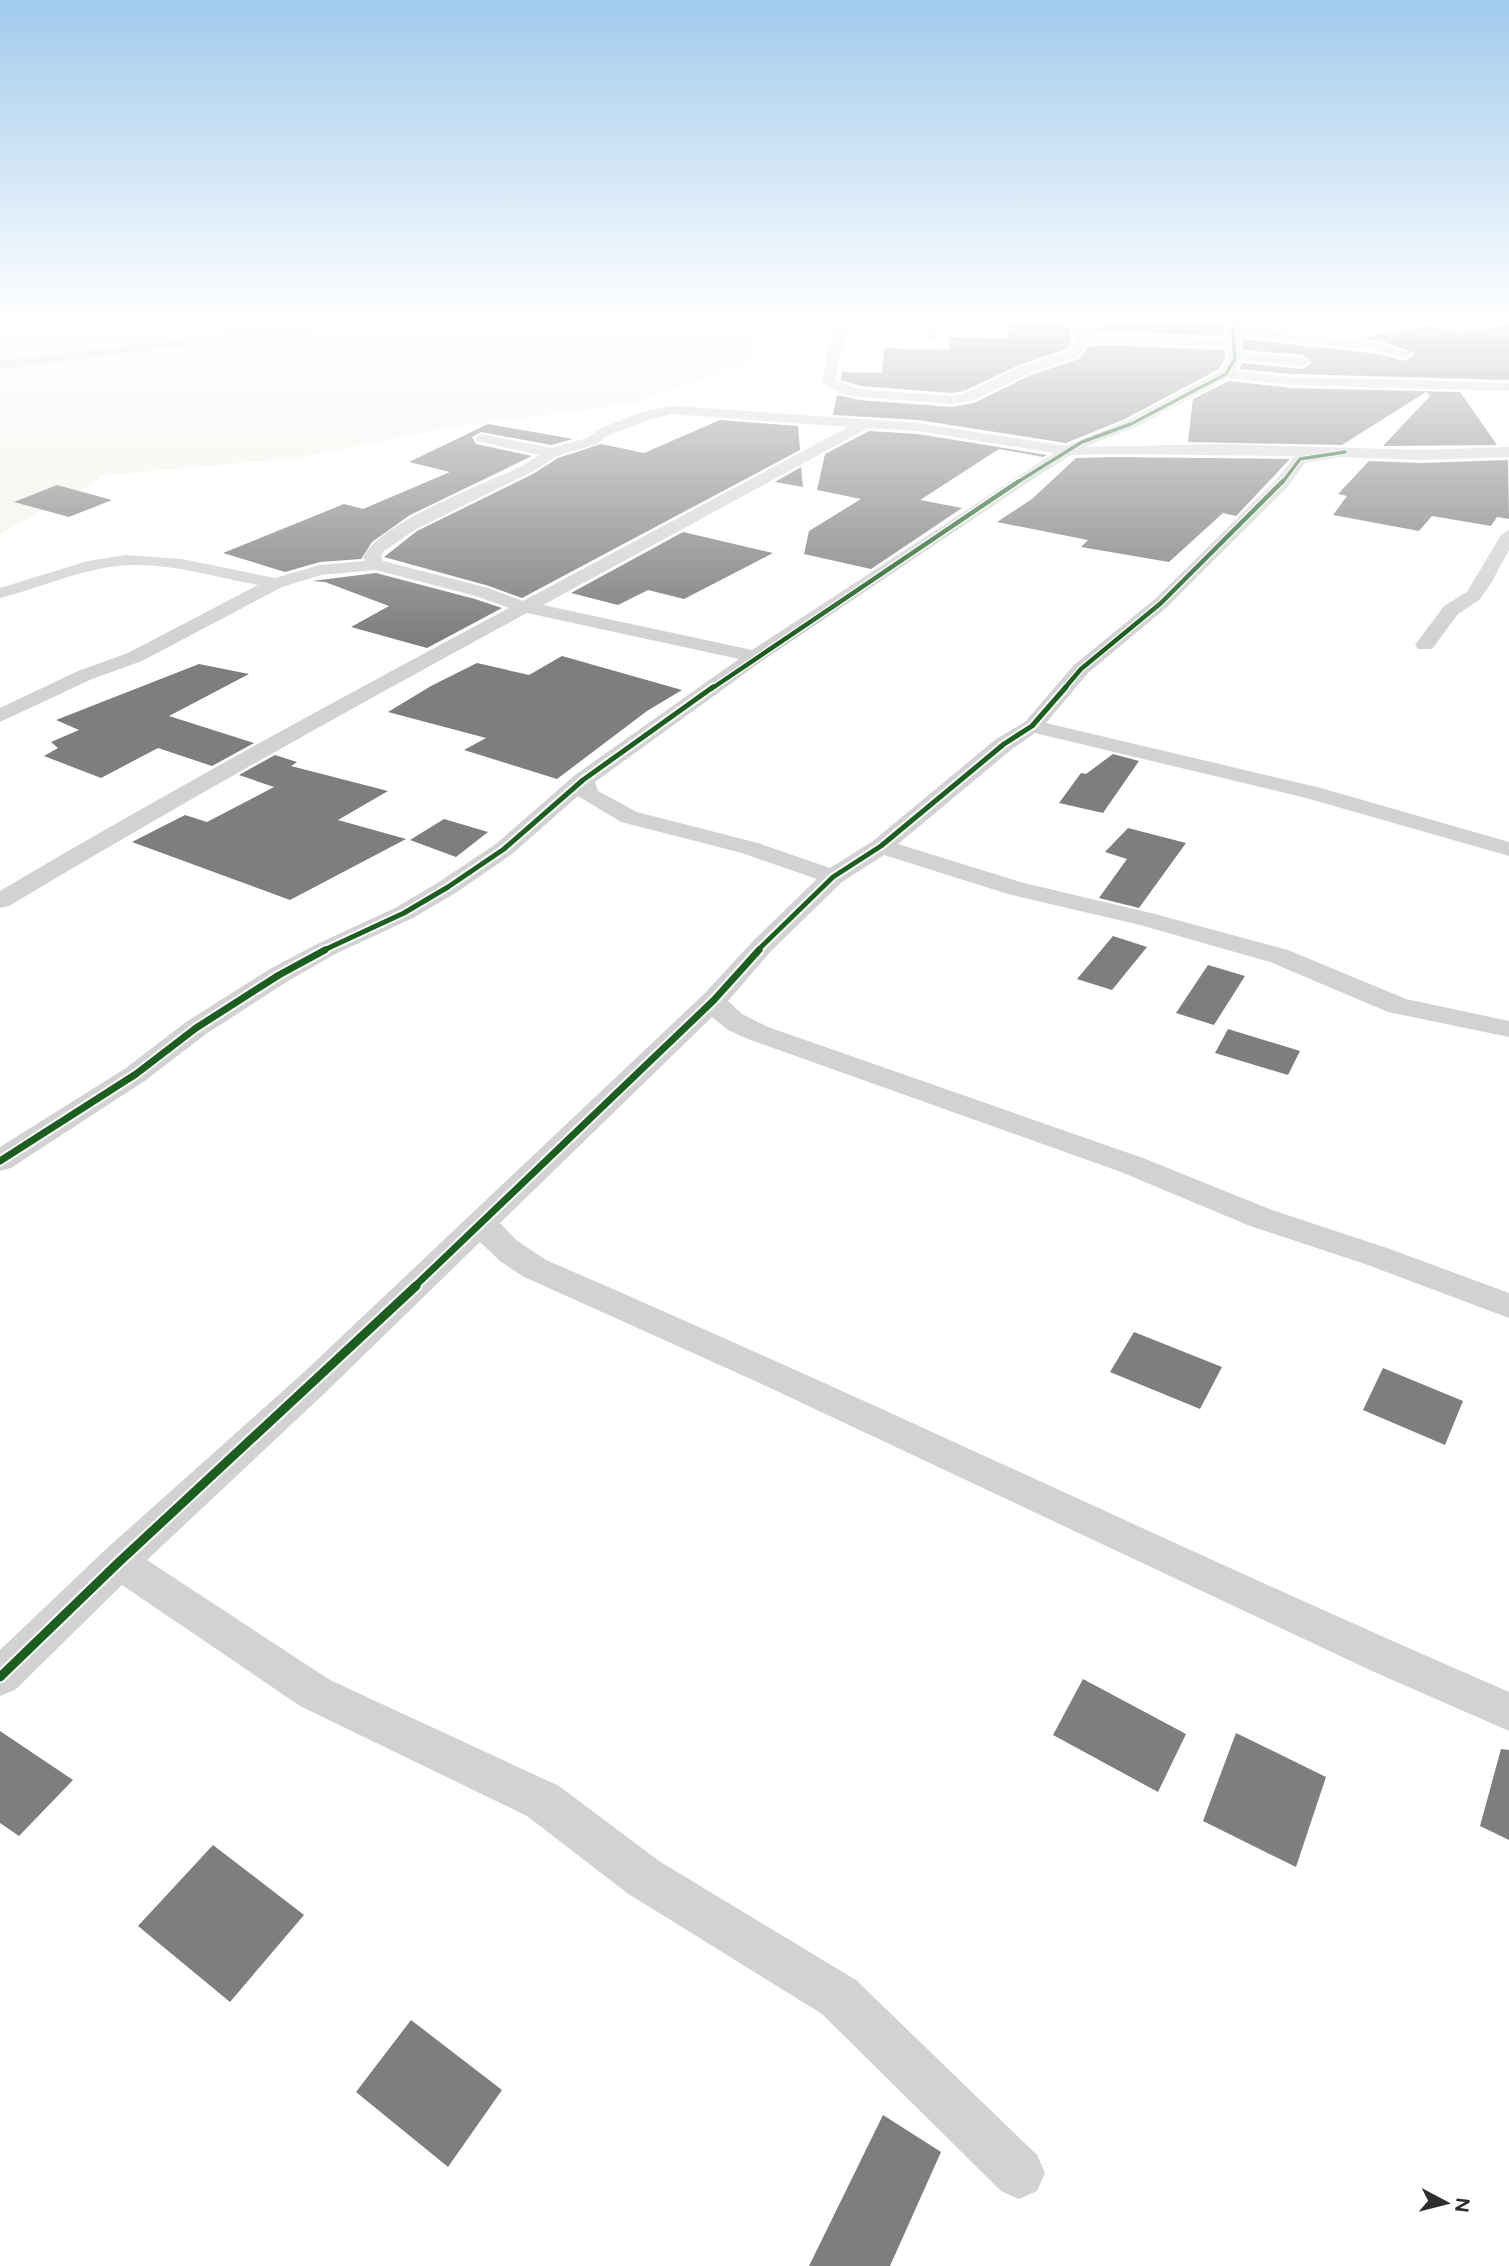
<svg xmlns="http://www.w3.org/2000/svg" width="1509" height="2266" font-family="Figtree,sans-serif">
<rect width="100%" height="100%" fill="#fff"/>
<!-- green -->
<path fill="#f1f4eb" d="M0,322H402L522,325L544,322H755L750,362L631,404L452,427L291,459L107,475L0,534Z"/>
<!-- building -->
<path fill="#7e7e7e" d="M1103,322H1224V336L1103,331L1089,335V327H1102Z
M1024,323L1071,326V344L1067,349L1019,365L964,391L952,393L860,386L841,380L842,372L882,373L884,348L950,350L948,337L1007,338L1009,325Z
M1509,324V380L1292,374L1239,369L1242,363L1303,369L1312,363L1303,355L1243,350L1242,339L1305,346L1306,348L1315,347L1379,354L1404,361L1413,356L1414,353L1381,341L1360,338L1432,325L1459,333Z
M1103,345L1225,350V358L1219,369L1125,419L1066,443L918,420L833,415L837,395L859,400L952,407L974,403L1031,375L1079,359L1088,347Z
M1229,381L1292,388L1460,392L1497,445L1383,446L1430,396L1426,392L1342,445L1188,442L1193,399Z
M720,420L798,426L800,450L522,598L489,586L384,557L417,531L533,474L558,458L601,444L644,453Z
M488,424L573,439L551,445L481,432L472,437L476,444L532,456L410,515L372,542L361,559L320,562L285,572L223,553L344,504L363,509L450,472L409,462Z
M869,431L918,434L1047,455L1043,457L999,449L920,500L962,508L871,569L804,554L809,531L861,499L817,490L825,454Z
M1114,457L1290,459L1239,513L1236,516L1223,513L1169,562L1081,547L1088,540L997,522L1032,499L1076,458Z
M1508,460L1509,519L1497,517L1491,526L1432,516L1419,531L1333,515L1347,496L1338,494L1369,461L1421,463Z
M801,467L803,487L775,482Z
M57,485L112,500L69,517L14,502Z
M683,532L773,553L684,599L648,590L618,605L571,593Z
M376,573L475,599L502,608L427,648L351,627L389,606L325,582L312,581Z
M562,656L682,690L647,711L557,779L464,750L486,738L388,712L431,686L477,663L529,675Z
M199,664L249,674L169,716L254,743L212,766L158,748L101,778L44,756L58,748L51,742L79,730L56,720Z
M1113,754L1139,761L1103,813L1059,803L1081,773L1086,774Z
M275,755L297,762L291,766L388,791L338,820L406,839L290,900L132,842L185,815L207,822L274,787L239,775Z
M444,819L488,832L456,857L410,840Z
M1128,828L1186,843L1139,908L1099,898L1127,859L1105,852Z
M1113,936L1147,947L1112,990L1077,979Z
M1208,965L1245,976L1214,1025L1176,1013Z
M1228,1029L1300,1051L1288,1075L1215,1053Z
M1134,1332L1222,1367L1200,1409L1110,1372Z
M1383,1368L1463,1401L1445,1445L1363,1410Z
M1083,1679L1186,1734L1158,1792L1053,1735Z
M0,1731L73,1780L19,1836L0,1823Z
M1236,1733L1326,1777L1296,1867L1203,1821Z
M1501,1749L1509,1750V1840L1480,1826Z
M213,1845L304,1915L230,2002L138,1926Z
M411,2020L502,2090L448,2167L356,2092Z
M883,2115L941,2152L890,2266H809Z"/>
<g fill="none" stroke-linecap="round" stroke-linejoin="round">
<!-- minor -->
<path fill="#d2d2d2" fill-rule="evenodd" d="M320,322H354L348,326L0,369V361Z
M841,322H853L840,352L836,381L859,389L952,396L965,393L1020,367L1068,351L1074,345V322H1086V338L1103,334L1227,339L1226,322H1238L1239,328L1380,343L1412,354L1405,358L1379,351L1239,336L1241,352L1303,358L1310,362L1303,366L1241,360L1235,371L1292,377L1509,383V391L1292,385L1228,378L1136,427L1084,447L1225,444L1421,450L1509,447V457L1421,460L1341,457L1305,463L1287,487L1167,607L1088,673L1046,723L1321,788L1509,842V856L1306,798L1035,733L1012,749L898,844L1024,883L1155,914L1288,950L1406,999L1509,1021V1037L1388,1012L1270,962L1140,925L1008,894L884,855L842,882L771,951L728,1001L742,1014L768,1027L1143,1158L1272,1210L1387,1248L1509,1293V1318L1365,1264L1250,1226L1121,1172L748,1039L728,1030L712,1017L500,1223L516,1240L546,1260C869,1399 1186,1552 1509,1692V1731L1372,1671L766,1386L522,1276L500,1261L480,1242L327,1391L147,1560L330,1680L559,1786L659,1861L856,1980L1037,2155L1045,2173L1037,2191L1019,2199L1001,2191L822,2014L627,1893L527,1816L300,1706L122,1585L15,1690L0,1696V1650L105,1550L303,1373L704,994L753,941L817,879L742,853L621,822L578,796L512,854L457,892L413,918L335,954L288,981L206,1034L146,1080L11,1168L0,1171V1147L126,1068L186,1022L270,969L317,944L395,908L439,882L496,844L575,775L739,659L527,613C352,708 179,804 9,906L0,908V891C167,792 337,700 509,608L476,596L376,570L321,575L282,587L142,661L92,679L0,722V708L78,671L128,653L258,585C210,576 158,559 109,567C72,573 36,589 0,598V588L88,561L126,555L182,559L275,578L320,565L365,561L363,557C381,522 484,484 522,466L539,455L477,441L475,438L482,434L551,448L587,438L599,429L642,412L672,406L918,423L1066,446L1126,421L1221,371L1228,359V347L1103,342L1086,345L1078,357L1030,373L974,400L952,404L859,397L840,393L822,383L827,352ZM672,414L848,427L523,601L488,588L383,561L381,557L383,552L416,529L532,472L557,456L597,444L609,435L651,419ZM868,428L918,431L1054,453L752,650L543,605ZM1114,454L1295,456L1275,481L1155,599L1074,665L1025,722L996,739L873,841L830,868L758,843L637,812L598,791L595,782L762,661L1030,481L1071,455Z
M931,322H943L938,336L932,340L926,336Z
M1509,530V550L1490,585L1479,600L1458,614L1432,649H1418L1415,645L1444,606L1467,592L1501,535Z"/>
<defs>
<path id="cycleway-far4" d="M1016,483L1082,442L1131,424L1226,374L1235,359L1232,322
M1282,483L1300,459L1345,452"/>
<path id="cycleway-far3" d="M711,689L1019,481
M1064,689L1081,669L1161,603L1283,481"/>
<path id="cycleway-far2" d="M322,951L404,913L448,887L504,849L583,780L713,687
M757,951L833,877L881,846L1004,744L1032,726L1066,687"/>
<path id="cycleway-far1" d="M0,1161L136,1074L196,1028L279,975L325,950
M414,1287L714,1000L759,950"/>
<path id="cycleway" d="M0,1677L119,1562L416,1286"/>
</defs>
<!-- cycleway-far4 casing -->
<use href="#cycleway-far4" stroke="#fff" stroke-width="5"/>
<!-- cycleway-far3 casing -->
<use href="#cycleway-far3" stroke="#fff" stroke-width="7"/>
<!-- cycleway-far2 casing -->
<use href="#cycleway-far2" stroke="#fff" stroke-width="9"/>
<!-- cycleway-far1 casing -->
<use href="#cycleway-far1" stroke="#fff" stroke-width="11"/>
<!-- cycleway casing -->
<use href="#cycleway" stroke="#fff" stroke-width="13"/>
<!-- cycleway-far4 -->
<use href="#cycleway-far4" stroke="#1b5e20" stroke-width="3.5"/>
<!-- cycleway-far3 -->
<use href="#cycleway-far3" stroke="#1b5e20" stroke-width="4.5"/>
<!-- cycleway-far2 -->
<use href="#cycleway-far2" stroke="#1b5e20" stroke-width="5"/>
<!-- cycleway-far1 -->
<use href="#cycleway-far1" stroke="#1b5e20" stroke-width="7"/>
<!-- cycleway -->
<use href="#cycleway" stroke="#1b5e20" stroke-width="9"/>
</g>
<!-- sky -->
<linearGradient id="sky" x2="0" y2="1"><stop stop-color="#a1caec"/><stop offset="0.5" stop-color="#fff"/><stop offset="1" stop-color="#fff" stop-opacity="0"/></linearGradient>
<rect width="1509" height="639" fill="url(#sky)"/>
<!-- north arrow -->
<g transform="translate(1446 2203) rotate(97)" stroke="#ffffff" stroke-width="5" paint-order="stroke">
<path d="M0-5L12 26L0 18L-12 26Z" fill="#2d2d2d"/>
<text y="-10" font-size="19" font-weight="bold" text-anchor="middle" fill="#2d2d2d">N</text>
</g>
</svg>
